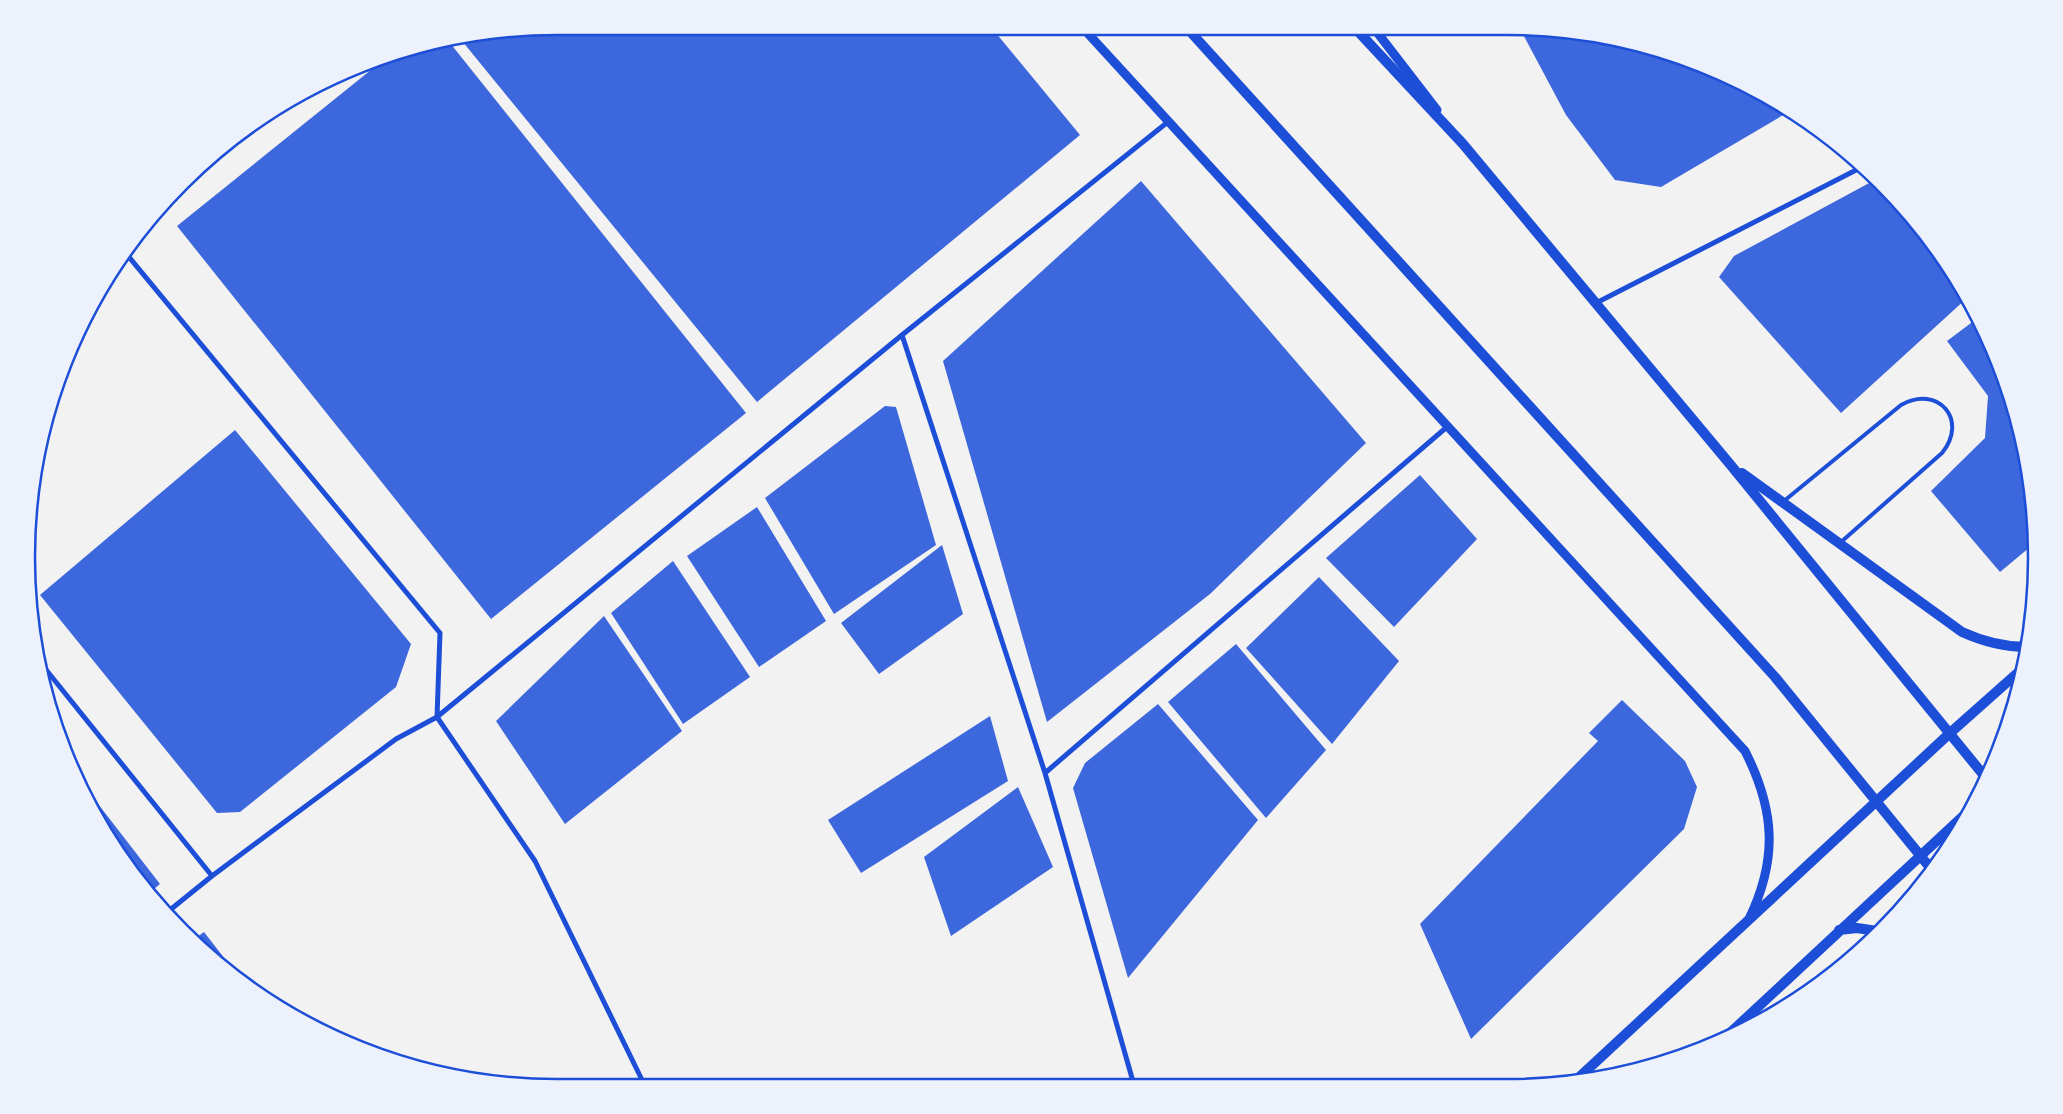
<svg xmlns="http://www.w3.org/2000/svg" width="2063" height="1114" font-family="Inter,sans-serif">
<rect width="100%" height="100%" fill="#f2f2f2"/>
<!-- building -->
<path fill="#3d67dc" d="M557,26L991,27L1080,135L757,402L458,36Z
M1519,27H1540L1644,44L1771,97L1790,111L1661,187L1615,180L1566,115Z
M446,38L746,413L491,619L177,226L392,53Z
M1141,181L1366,443L1210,594L1047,722L943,361Z
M1871,182H1878L1927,234L1967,298L1841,413L1719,277L1734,256Z
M1979,317L2019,419L2036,522L2035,543L2000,572L1931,491L1985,438L1988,396L1947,341Z
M885,406L896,407L936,545L834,614L765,498Z
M235,430L411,644L396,687L240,812L217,813L40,595Z
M1420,475L1477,539L1394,627L1326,558Z
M757,507L826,621L759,667L687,556Z
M942,545L963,614L879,674L841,623Z
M673,561L750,677L683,724L611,613Z
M1319,577L1399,661L1332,744L1246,648Z
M604,616L682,731L565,824L496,721Z
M1236,644L1326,750L1266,818L1168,702Z
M1622,700L1685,761L1697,787L1684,829L1471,1039L1420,924L1598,741L1589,733Z
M1158,704L1258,820L1128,978L1073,788L1085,763Z
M990,716L1008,781L861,873L828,820Z
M71,769L160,884L148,894L116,852Z
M1018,787L1053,867L951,936L924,857Z
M204,932L246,986L234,978L193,940Z"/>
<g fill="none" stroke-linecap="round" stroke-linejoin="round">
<!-- service -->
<path stroke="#1d4ed8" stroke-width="4" d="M1784,501L1901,405C1938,384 1969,420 1942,453L1841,542"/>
<!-- minor -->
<path stroke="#1d4ed8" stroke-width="5" d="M124,251L440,633L437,717L535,861L645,1086
M1596,303L1864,166
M902,335L1045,773L1134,1085
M39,661L212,876
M1045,773L1448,426
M165,914L212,876L396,739L437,717L902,335L1169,121"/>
<!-- tertiary -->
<path stroke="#1d4ed8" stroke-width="9" d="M1082,27L1745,751C1775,810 1778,859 1749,919
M1373,27L1437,110"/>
<!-- secondary -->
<path stroke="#1d4ed8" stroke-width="10" d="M1186,27L1775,677L1932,870
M1354,27L1463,144L1729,463L1986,778
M1742,473L1962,632C1984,642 2004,647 2027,647
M1839,930L1857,928L1877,931
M1730,1033L1973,807
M1573,1083L1950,733L2022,669"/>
</g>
<!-- crop -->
<path d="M0 0H2063V1114H0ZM557 35H1506A522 522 0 0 1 2028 557V557A522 522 0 0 1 1506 1079H557A522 522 0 0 1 35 557V557A522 522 0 0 1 557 35Z" fill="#edf1fc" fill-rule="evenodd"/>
<path fill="none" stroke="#1d4ed8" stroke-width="2.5" d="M557 35H1506A522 522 0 0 1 2028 557V557A522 522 0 0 1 1506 1079H557A522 522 0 0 1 35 557V557A522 522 0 0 1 557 35Z"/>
</svg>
